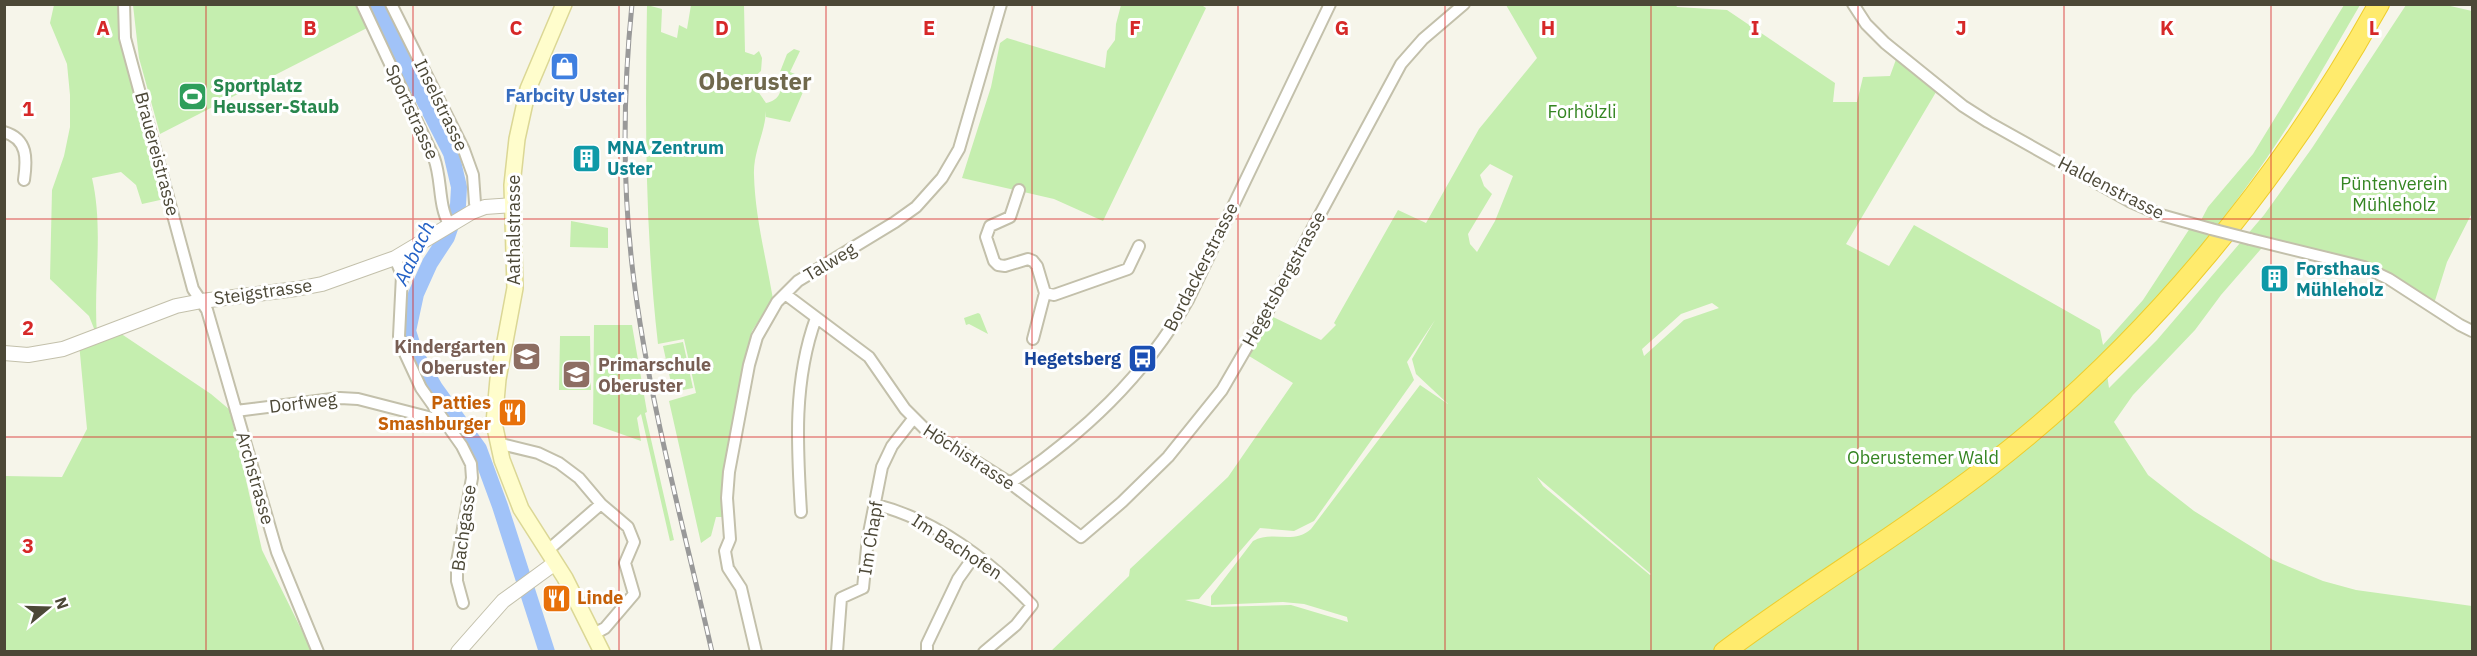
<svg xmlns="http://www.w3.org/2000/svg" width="2477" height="656" font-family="'IBM Plex Sans',sans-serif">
<rect width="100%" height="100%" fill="#f6f5ea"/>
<!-- green -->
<path fill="#c5eeaf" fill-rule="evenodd" d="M1200,4L1206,8L1103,221L1054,199L962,178L991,87L1000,43L1007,38L1105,68L1107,51L1115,40L1116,24L1121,5Z
M1675,4L1677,7L1727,10L1835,83L1833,102H1857L1863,77L1890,76L1898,54L1939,87L1846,244L1889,266L1914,225L2100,330L2103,345L2143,300L2192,225L2198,226L2208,207L2253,154L2344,5H2360C2337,44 2315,84 2290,123C2237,206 2174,284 2104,354L2109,388L2157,340L2264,215L2312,148L2406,5H2446L2472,11V213L2447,262L2433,307L2389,279L2267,242L2221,295L2195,330L2133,395L2114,422L2148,475L2194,511L2273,560L2323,581L2356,590L2472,606V651L1050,652L1129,576L1130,569L1228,477L1293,383L1249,356L1271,316L1321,340L1336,325L1334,323L1398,210L1426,223L1479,129L1537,58L1506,5ZM1490,164L1513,176L1495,221L1477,252L1470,244L1468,234L1492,194L1484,186L1480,175ZM1712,303L1719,308L1684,320L1644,356L1642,349L1681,314ZM1435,320L1412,359L1416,374L1448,404L1420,385L1311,529C1294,545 1272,530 1253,541L1211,596V605L1283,602L1304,604L1347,617L1348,622L1291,605L1212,607L1185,600L1199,599L1260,528L1294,531L1314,521L1414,380L1407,362ZM1537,477L1651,574L1650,575L1543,486Z
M54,5H124L125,38L169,198L142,204L136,185L121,172L92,178C104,230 93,282 97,335L120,333L211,394L230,410L262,550L312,651L5,652V476L62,477L87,429L79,343L97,336L89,316L50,279L52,190L64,156L70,127V95L67,64L50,23Z
M133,5H355L367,28L160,134L139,58Z
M647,5L662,9L661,32L677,38L679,25L687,29L691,5H744L745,52L754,55L759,51L762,58L761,71L752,79L751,88L757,90L766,103C779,100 781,93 782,81L778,77L787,54L794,49L800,51L790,72L795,74L793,80L806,85L790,122L766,117V111C765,133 753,152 754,175C755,216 766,258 773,299L752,331L744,365L721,494L722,517H716L711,536L701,543L669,401L696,393L684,339L658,344C645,231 645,119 647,5Z
M571,221L608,228V248L570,247Z
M978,313L980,314L988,334L969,324L966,325L964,318Z
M594,325H632L647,412L645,413L674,540L670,541L641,414L637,418L641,441L593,424Z
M560,336H590L591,390H559Z
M683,342L693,388L673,392L663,346Z"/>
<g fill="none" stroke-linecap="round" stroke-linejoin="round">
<!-- river -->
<path stroke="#a1c3f8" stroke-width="16" d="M375,4L451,153L459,187L458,205L447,237L430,263L416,294L408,331L415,353L435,388L479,449L500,506L547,652"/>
<defs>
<path id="minor" d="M124,4L125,38L193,289L207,310L277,552L318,652
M362,4L434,158C442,179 438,205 449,224
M391,4L464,150L473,175L475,203L478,210
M1853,4L1866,24L1885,43L1963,106L1988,122L2129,201L2161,215L2211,229
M4,132C28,139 27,159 24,180
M1019,190L1010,217L990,226L986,237L994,261L998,265L1005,266L1028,259L1033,261L1037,266L1045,293L1033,339
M2250,239L2364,267L2389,279L2460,325L2472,331
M395,258L402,275L399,336L402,347L421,388L462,446L471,464L472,478L457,562V581L463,603
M1045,293L1054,295L1128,269L1139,246
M785,294L869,357L905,409L926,430L1010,483L1081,537L1122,502L1168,457L1222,390L1269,309L1401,64L1423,39L1464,4
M236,411L340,398L358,399L432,418L440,415
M497,443L538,453L559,463L579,478L601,504L628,527L634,542L625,563L634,594L605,628L592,635
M1010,483C1083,434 1144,377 1188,300L1330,4
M877,505C936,520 991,562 1032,605L1016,625L984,652
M801,512C797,446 793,381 816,318
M547,551L601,504
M756,652L741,588L728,568L725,551L730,539L727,498L729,472L749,365L757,337L777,302L798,281L895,222L916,207L942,178L959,149L1001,4
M837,652L841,598L863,588L868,538L882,467L892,446L913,419
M927,652V644L958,579L975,555"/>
<path id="tertiary" d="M4,353L28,355L63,349L176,306L202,301L296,289L322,284L395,258L472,212L485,207L512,205
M458,652L503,601L555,563"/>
<path id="secondary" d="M564,4L528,89L517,139L512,185L515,288L498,379L494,423L502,460L521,509L565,578L602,652"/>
<path id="motorway" d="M1724,652C1812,586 1906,531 1992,464C2149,342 2283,177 2379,4"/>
</defs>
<!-- minor casing -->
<use href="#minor" stroke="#c3c0ab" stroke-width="14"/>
<!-- tertiary casing -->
<use href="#tertiary" stroke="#c3c0ab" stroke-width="16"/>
<!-- secondary casing -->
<use href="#secondary" stroke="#dbd795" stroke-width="18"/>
<!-- motorway casing -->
<use href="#motorway" stroke="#eecd2c" stroke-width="22"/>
<!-- minor -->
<use href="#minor" stroke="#fff" stroke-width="10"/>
<!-- tertiary -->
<use href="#tertiary" stroke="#fff" stroke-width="14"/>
<!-- secondary -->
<use href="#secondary" stroke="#fffdcc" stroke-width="15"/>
<!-- motorway -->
<use href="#motorway" stroke="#ffeb6d" stroke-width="20"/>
<defs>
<path id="rail" d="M632,4C623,94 622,183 633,273C648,398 684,528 712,652"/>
</defs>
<!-- rail casing -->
<use href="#rail" stroke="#999" stroke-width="5"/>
<!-- rail -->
<use href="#rail" stroke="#fff" stroke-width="3" stroke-dasharray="9" stroke-linecap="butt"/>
<defs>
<path id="minor-bridge" d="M2211,229L2250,239"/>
</defs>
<!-- minor-bridge casing -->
<use href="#minor-bridge" stroke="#c3c0ab" stroke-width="14" stroke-linecap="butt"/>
<!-- minor-bridge -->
<use href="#minor-bridge" stroke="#fff" stroke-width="10"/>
</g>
<!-- grid -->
<path fill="none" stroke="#d62828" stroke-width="1.5" stroke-opacity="0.55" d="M206,4V652M413,4V652M619,4V652M826,4V652M1032,4V652M1238,4V652M1445,4V652M1651,4V652M1858,4V652M2064,4V652M2271,4V652M4,219H2472M4,437H2472"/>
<!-- icons -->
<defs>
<symbol id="shop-square" viewBox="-11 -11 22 22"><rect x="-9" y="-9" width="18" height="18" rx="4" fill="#3f7fe0" stroke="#fff"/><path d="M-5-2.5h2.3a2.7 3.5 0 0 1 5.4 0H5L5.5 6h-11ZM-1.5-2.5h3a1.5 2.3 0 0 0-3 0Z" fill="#fff"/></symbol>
<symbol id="stadium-square" viewBox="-11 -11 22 22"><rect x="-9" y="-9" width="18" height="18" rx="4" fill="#2e9e5b" stroke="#fff"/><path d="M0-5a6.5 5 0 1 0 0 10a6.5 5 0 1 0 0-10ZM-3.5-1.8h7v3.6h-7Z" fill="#fff"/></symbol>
<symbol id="building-square" viewBox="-11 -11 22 22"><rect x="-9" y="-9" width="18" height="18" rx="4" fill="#0f9aa8" stroke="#fff"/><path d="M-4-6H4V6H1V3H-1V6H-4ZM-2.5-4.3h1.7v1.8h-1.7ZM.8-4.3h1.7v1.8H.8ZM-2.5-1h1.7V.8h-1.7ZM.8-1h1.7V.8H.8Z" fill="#fff"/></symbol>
<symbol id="school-square" viewBox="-11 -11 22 22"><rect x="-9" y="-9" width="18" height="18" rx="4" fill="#8d6e63" stroke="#fff"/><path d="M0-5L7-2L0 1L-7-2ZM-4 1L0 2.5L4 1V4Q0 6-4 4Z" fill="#fff"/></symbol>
<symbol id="bus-square" viewBox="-11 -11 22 22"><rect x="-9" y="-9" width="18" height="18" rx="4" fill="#1a4fb4" stroke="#fff"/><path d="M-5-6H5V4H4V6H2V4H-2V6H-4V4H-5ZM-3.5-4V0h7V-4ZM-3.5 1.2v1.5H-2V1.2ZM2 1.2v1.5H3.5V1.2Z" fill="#fff"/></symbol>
<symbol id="restaurant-square" viewBox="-11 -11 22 22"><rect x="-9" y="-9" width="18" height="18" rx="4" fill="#e8710a" stroke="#fff"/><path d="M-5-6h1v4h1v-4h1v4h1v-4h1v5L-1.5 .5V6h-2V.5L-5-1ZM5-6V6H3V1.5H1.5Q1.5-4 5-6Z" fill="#fff"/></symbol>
</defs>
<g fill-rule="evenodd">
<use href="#shop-square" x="548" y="50" width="33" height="33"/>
<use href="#stadium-square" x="176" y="80" width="33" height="33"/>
<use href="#building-square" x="570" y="142" width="33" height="33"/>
<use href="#building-square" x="2258" y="262" width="33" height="33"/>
<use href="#school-square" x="510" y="340" width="33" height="33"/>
<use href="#bus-square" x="1126" y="342" width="33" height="33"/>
<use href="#school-square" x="560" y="358" width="33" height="33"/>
<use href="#restaurant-square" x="496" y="396" width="33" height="33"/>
<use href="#restaurant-square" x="540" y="582" width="33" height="33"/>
</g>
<g text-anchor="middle" stroke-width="6" stroke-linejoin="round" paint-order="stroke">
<!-- leisure labels -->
<g font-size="18" font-weight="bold" fill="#27864d" stroke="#fff" text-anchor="start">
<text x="213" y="92">Sportplatz<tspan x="213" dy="21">Heusser-Staub</tspan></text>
</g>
<!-- shop labels -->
<g font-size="18" font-weight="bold" fill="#366cbe" stroke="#fff">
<text x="565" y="102">Farbcity Uster</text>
</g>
<!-- street labels -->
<g font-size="18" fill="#4c4837" stroke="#fff">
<text transform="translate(441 105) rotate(64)" y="6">Inselstrasse</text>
<text transform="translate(412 112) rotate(65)" y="6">Sportstrasse</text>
<text transform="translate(157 154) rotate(75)" y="6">Brauereistrasse</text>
<text transform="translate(2111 188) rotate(27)" y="6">Haldenstrasse</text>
<text transform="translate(514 230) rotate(-90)" y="6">Aathalstrasse</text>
<text transform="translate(830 262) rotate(-31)" y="6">Talweg</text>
<text transform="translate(1201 267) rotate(-63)" y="6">Bordackerstrasse</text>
<text transform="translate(1284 279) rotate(-61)" y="6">Hegetsbergstrasse</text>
<text transform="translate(263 292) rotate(-8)" y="6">Steigstrasse</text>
<text transform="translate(303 403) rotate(-7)" y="6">Dorfweg</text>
<text transform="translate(969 457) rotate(33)" y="6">Höchistrasse</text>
<text transform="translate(255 478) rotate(74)" y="6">Archstrasse</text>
<text transform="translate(464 528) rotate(-82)" y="6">Bachgasse</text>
<text transform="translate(871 538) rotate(-81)" y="6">Im Chapf</text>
<text transform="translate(957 547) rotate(33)" y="6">Im Bachofen</text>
</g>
<!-- park labels -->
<g font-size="18" fill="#348522" stroke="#fff">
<text x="1582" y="118">Forhölzli</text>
<text x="2394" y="190">Püntenverein<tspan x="2394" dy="21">Mühleholz</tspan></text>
<text x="1923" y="464">Oberustemer Wald</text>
</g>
<!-- culture labels -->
<g font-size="18" font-weight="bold" fill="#0d838f" stroke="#fff" text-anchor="start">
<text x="607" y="154">MNA Zentrum<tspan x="607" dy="21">Uster</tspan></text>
<text x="2296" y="275">Forsthaus<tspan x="2296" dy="21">Mühleholz</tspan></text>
</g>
<!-- education labels -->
<g font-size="18" font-weight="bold" fill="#785e54" stroke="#fff" text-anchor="end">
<text x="506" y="353">Kindergarten<tspan x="506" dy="21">Oberuster</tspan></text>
<text x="598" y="371" text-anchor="start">Primarschule<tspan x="598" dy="21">Oberuster</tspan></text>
</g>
<!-- transit labels -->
<g font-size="18" font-weight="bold" fill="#164399" stroke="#fff" text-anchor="end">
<text x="1121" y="365">Hegetsberg</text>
</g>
<!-- food labels -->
<g font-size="18" font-weight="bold" fill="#c56008" stroke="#fff" text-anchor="end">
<text x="491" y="409">Patties<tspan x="491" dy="21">Smashburger</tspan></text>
<text x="577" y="604" text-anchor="start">Linde</text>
</g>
<!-- water labels -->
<g font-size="20" font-style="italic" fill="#2260c5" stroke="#fff">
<text transform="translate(414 253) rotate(-65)" y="7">Aabach</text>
</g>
<!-- district labels -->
<g font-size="24" font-weight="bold" fill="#70694d" stroke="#fff">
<text x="755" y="90">Oberuster</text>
</g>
</g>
<g font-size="20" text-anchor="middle" font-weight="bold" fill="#d62828" stroke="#fff" stroke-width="6" stroke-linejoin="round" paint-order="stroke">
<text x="103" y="35">A</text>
<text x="310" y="35">B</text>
<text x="516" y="35">C</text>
<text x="722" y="35">D</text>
<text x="929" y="35">E</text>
<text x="1135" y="35">F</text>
<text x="1342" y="35">G</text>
<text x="1548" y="35">H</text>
<text x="1755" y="35">I</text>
<text x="1961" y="35">J</text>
<text x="2167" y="35">K</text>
<text x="2374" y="35">L</text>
<text x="28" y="116">1</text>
<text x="28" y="335">2</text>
<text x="28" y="553">3</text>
</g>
<!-- border -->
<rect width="2477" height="656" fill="none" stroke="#4c4837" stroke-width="12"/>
<!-- north arrow -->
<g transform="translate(48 608) rotate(71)" stroke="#ffffff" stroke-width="4.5" paint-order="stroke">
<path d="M0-4.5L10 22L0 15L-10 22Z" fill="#4c4837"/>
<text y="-9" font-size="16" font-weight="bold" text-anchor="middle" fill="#4c4837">N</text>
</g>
</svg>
